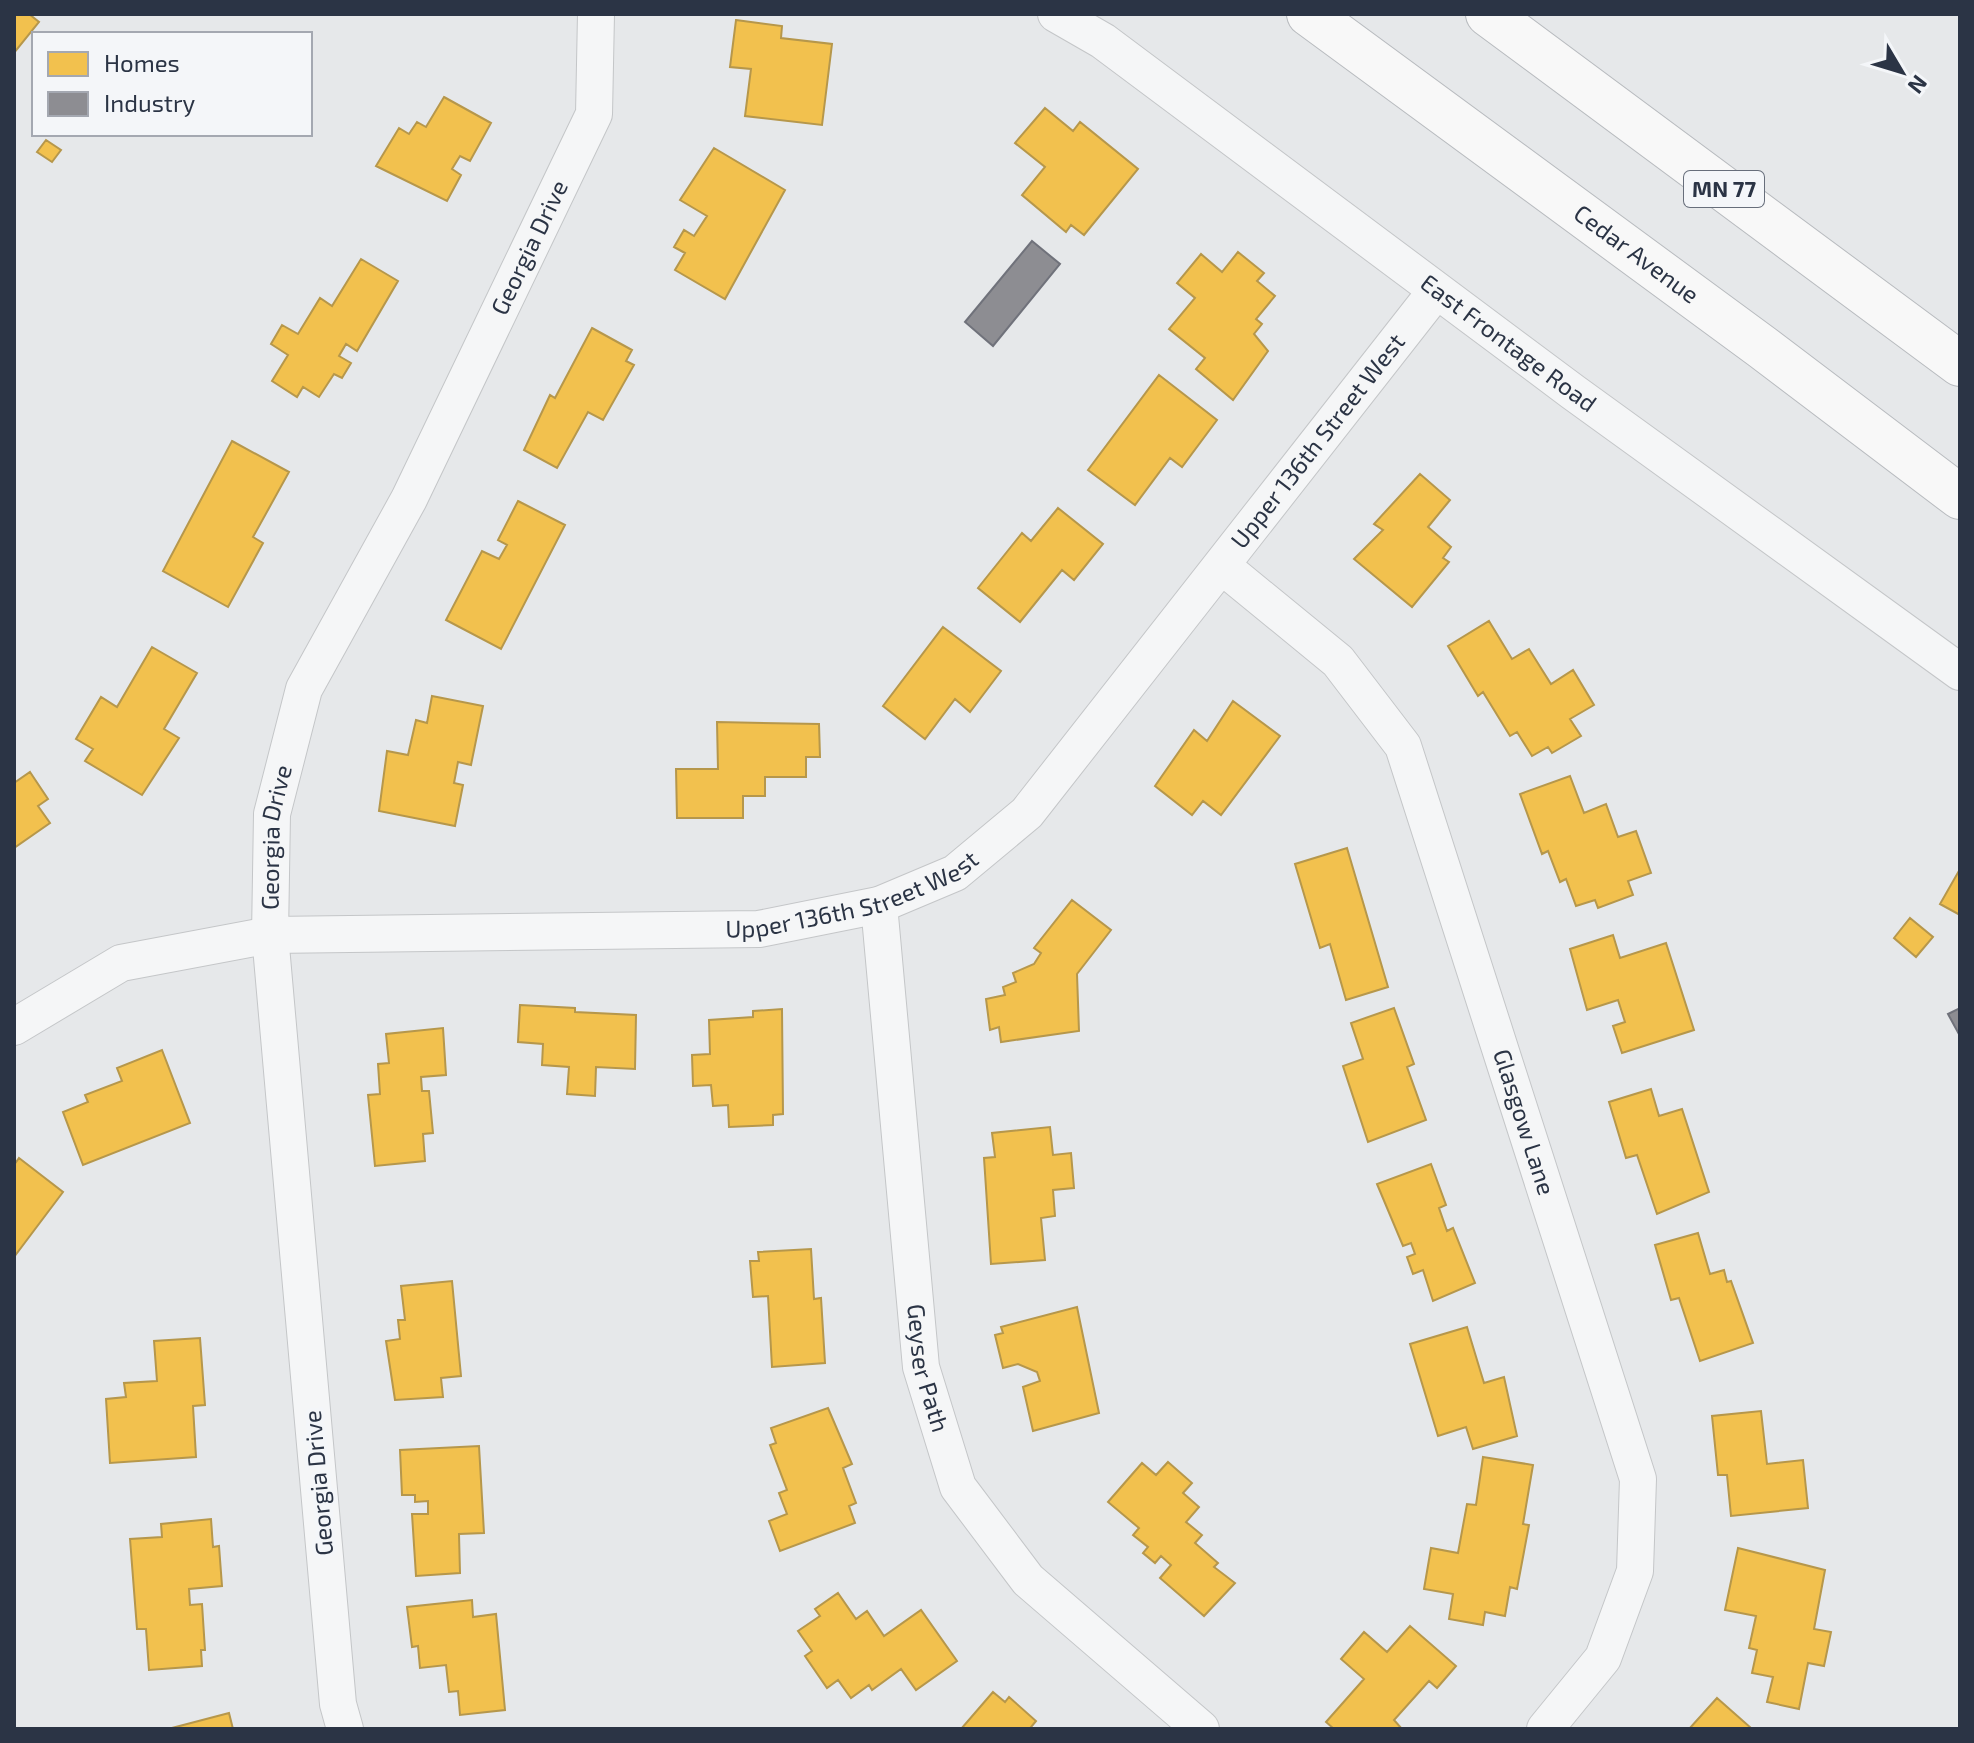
<svg xmlns="http://www.w3.org/2000/svg" width="1974" height="1743" font-family="'Exo 2',sans-serif">
<rect width="100%" height="100%" fill="#e6e8ea"/>
<!-- homes -->
<path fill="#f2c14e" stroke="#b6974b" stroke-width="2" d="M14,14H29L39,22L14,53Z
M736,20L782,26L781,38L832,44L822,125L745,116L751,69L730,67Z
M444,97L491,123L470,161L460,156L452,169L461,175L447,201L376,166L399,128L409,134L417,122L426,127Z
M1045,108L1073,131L1080,122L1138,169L1084,235L1071,225L1066,232L1022,195L1045,167L1015,143Z
M46,140L61,150L52,162L37,152Z
M714,148L785,190L725,299L675,270L685,253L674,247L684,230L694,236L707,216L680,200Z
M1238,252L1264,273L1257,281L1275,296L1256,319L1262,324L1254,334L1268,351L1233,400L1196,369L1205,358L1169,329L1195,298L1177,283L1201,254L1222,272Z
M361,259L398,281L357,351L346,344L339,356L351,363L342,378L334,374L319,397L303,387L297,397L272,381L288,355L271,344L282,325L298,334L320,298L332,306Z
M592,328L632,350L626,361L634,365L603,420L588,412L557,468L524,450L550,395L555,398Z
M1159,375L1217,420L1182,467L1170,458L1135,505L1088,470Z
M232,441L289,472L253,537L263,543L228,607L163,571Z
M1420,474L1450,500L1428,527L1451,547L1443,558L1449,562L1412,607L1354,559L1383,530L1374,524Z
M518,501L565,525L501,649L446,620L482,551L499,559L507,545L498,540Z
M1058,508L1103,544L1074,580L1062,570L1020,622L978,588L1022,533L1031,541Z
M1489,621L1512,659L1529,649L1551,684L1573,670L1594,705L1570,719L1581,736L1552,753L1548,747L1532,756L1517,732L1510,736L1483,692L1478,696L1448,646Z
M943,627L1001,671L970,712L955,699L925,739L883,706Z
M152,647L197,673L164,729L179,738L142,795L85,761L93,749L76,739L101,697L117,707Z
M432,696L483,706L471,765L458,762L454,783L463,785L455,826L379,811L387,751L408,755L416,720L427,723Z
M1233,701L1280,736L1221,815L1203,801L1192,815L1155,786L1194,730L1207,741Z
M717,722L819,724L820,757H806V777H765V796H743V818H677L676,769H718Z
M30,772L48,799L38,806L50,823L14,848V783Z
M1570,776L1584,813L1606,804L1618,837L1636,831L1651,873L1628,881L1633,895L1598,908L1595,900L1576,906L1566,879L1560,882L1548,851L1542,854L1520,794Z
M1347,848L1388,987L1346,1000L1330,944L1320,948L1295,864Z
M1960,869V915L1940,904Z
M1072,900L1111,930L1077,974L1079,1031L1001,1042L999,1027L990,1030L986,999L1005,995L1003,987L1016,982L1013,973L1034,964L1041,953L1034,948Z
M1910,918L1933,937L1916,957L1894,938Z
M1613,935L1620,958L1666,943L1694,1030L1622,1053L1613,1026L1625,1022L1618,1000L1587,1010L1570,949Z
M520,1005L575,1008V1012L636,1015L635,1069L596,1067L595,1096L567,1094L569,1067L542,1065L543,1044L518,1042Z
M1394,1008L1414,1064L1407,1067L1426,1120L1368,1142L1343,1066L1363,1059L1351,1023Z
M782,1009L783,1114L773,1115V1125L729,1127L728,1105L713,1106L711,1085L693,1086L692,1055L710,1054L709,1020L753,1017V1011Z
M443,1028L446,1075L421,1077L422,1091H429L433,1133L423,1134L425,1161L375,1166L368,1095L380,1094L378,1064L389,1063L386,1034Z
M162,1050L190,1123L83,1165L63,1112L88,1102L85,1095L122,1081L117,1068Z
M1651,1089L1659,1116L1682,1109L1709,1192L1657,1214L1637,1155L1626,1158L1609,1102Z
M1050,1127L1053,1155L1071,1153L1074,1188L1053,1190L1055,1216L1041,1218L1045,1260L991,1264L984,1158L995,1157L992,1133Z
M19,1158L63,1192L14,1257V1165Z
M1431,1164L1446,1205L1439,1208L1447,1231L1453,1228L1475,1283L1433,1301L1423,1270L1413,1274L1407,1257L1415,1254L1411,1243L1403,1246L1377,1184Z
M1698,1233L1710,1274L1724,1270L1727,1282L1731,1281L1753,1343L1700,1361L1679,1298L1671,1300L1655,1245Z
M811,1249L814,1299L821,1298L825,1363L772,1367L768,1296L753,1297L750,1261H759L758,1252Z
M452,1281L461,1376L441,1378L443,1397L395,1400L386,1341L400,1339L398,1320H405L401,1286Z
M1077,1307L1099,1413L1033,1431L1023,1387L1040,1381L1037,1372L1018,1364L1003,1368L995,1335L1003,1333L1001,1327Z
M1467,1327L1484,1383L1504,1377L1517,1436L1473,1449L1466,1427L1438,1436L1410,1344Z
M200,1338L205,1405L193,1406L196,1457L110,1463L106,1399L126,1397L124,1383L157,1381L154,1341Z
M828,1408L852,1464L843,1468L856,1503L849,1506L855,1523L780,1551L769,1521L787,1514L779,1493L787,1490L770,1445L776,1443L771,1428Z
M1761,1411L1767,1464L1803,1460L1808,1508L1731,1516L1727,1475H1718L1712,1416Z
M479,1446L484,1533L459,1534L460,1573L416,1576L412,1514H428V1501L415,1502V1495H402L400,1450Z
M1483,1457L1533,1465L1523,1524L1529,1525L1517,1589L1510,1587L1505,1616L1485,1612L1483,1625L1449,1619L1453,1594L1424,1589L1431,1548L1458,1553L1467,1504L1476,1505Z
M1168,1462L1192,1483L1183,1493L1199,1507L1186,1522L1202,1535L1195,1543L1218,1563L1214,1567L1235,1583L1204,1616L1160,1578L1171,1565L1161,1556L1155,1563L1143,1553L1148,1547L1133,1535L1139,1528L1108,1502L1142,1463L1156,1475Z
M211,1519L213,1547L219,1546L222,1586L189,1589L190,1605L202,1604L205,1650H201L202,1666L149,1670L146,1629H137L130,1539L162,1537L161,1524Z
M1738,1548L1825,1570L1814,1629L1831,1632L1824,1666L1808,1663L1799,1709L1767,1702L1773,1677L1752,1673L1757,1650L1749,1648L1756,1616L1725,1610Z
M838,1593L856,1619L867,1611L884,1636L921,1610L957,1661L916,1690L901,1669L872,1690L869,1685L851,1698L838,1680L827,1688L805,1656L812,1651L798,1631L820,1616L815,1609Z
M472,1600L473,1617L496,1614L505,1710L460,1715L458,1691L449,1692L446,1665L420,1668L418,1646L412,1647L407,1607Z
M1410,1626L1456,1666L1437,1688L1429,1681L1394,1720L1402,1729H1334L1326,1722L1364,1679L1341,1659L1364,1632L1387,1652Z
M993,1692L1005,1702L1009,1697L1036,1721L1031,1727L1034,1729H961Z
M1717,1698L1751,1728L1750,1729H1689Z
M229,1713L233,1729H168Z"/>
<!-- industry -->
<path fill="#8d8d92" stroke="#70727b" stroke-width="2" d="M1032,241L1060,264L993,346L965,322Z
M1960,1008V1036L1948,1014Z"/>
<g fill="none" stroke-linecap="round" stroke-linejoin="round">
<defs>
<g id="minor">
<path id="s1" d="M1056,14L1103,41L1573,392L1960,672"/>
<path id="s2" d="M1222,566L1338,661L1403,746L1638,1479L1635,1571L1603,1658L1545,1729"/>
<path id="s3" d="M879,905L921,1367L958,1487L1028,1580L1201,1729"/>
<path id="s4" d="M14,1027L121,963L270,935L759,929L879,905L955,873L1027,813L1436,291"/>
<path id="s5" d="M345,1729L338,1704L270,935L272,814L304,689L409,499L594,114L596,14"/>
</g>
<g id="highway">
<path id="s6" d="M1309,14L1762,347L1960,497"/>
<path d="M1488,14L1960,364"/>
</g>
</defs>
<!-- minor casing -->
<use href="#minor" stroke="#c4c6c8" stroke-width="38"/>
<!-- highway casing -->
<use href="#highway" stroke="#b8bbbf" stroke-width="46"/>
<!-- minor -->
<use href="#minor" stroke="#f5f6f7" stroke-width="36"/>
<!-- highway -->
<use href="#highway" stroke="#f8f8f8" stroke-width="44"/>
</g>
<g text-anchor="middle" stroke-width="8" stroke-linejoin="round" paint-order="stroke">
<!-- shield labels -->
<rect fill="#f4f6f9" stroke="#676e7b" stroke-width="2" x="1684" y="171" width="80" height="36" rx="6"/>
<g font-size="22" font-weight="bold" fill="#2b3445">
<text x="1724" y="197">MN 77</text>
</g>
<!-- street labels -->
<g font-size="24" fill="#2b3445" stroke="#f4f6f9">
<text dy="8" stroke="none"><textPath href="#s5" startOffset="1544">Georgia Drive</textPath></text>
<text dy="8" stroke="none"><textPath href="#s6" startOffset="406">Cedar Avenue</textPath></text>
<text dy="8" stroke="none"><textPath href="#s1" startOffset="560">East Frontage Road</textPath></text>
<text dy="8" stroke="none"><textPath href="#s4" startOffset="1536">Upper 136th Street West</textPath></text>
<text dy="8" stroke="none"><textPath href="#s5" startOffset="896">Georgia Drive</textPath></text>
<text dy="8" stroke="none"><textPath href="#s4" startOffset="864">Upper 136th Street West</textPath></text>
<text dy="8" stroke="none"><textPath href="#s2" startOffset="652">Glasgow Lane</textPath></text>
<text dy="8" stroke="none"><textPath href="#s3" startOffset="466">Geyser Path</textPath></text>
<text transform="translate(319 1483) rotate(-95)" y="8">Georgia Drive</text>
</g>
</g>
<!-- border -->
<rect width="1974" height="1743" fill="none" stroke="#2b3445" stroke-width="32"/>
<!-- legend -->
<rect x="32" y="32" width="280" height="104" fill="#f4f6f9" stroke="#a4a8b1" stroke-width="2"/>
<rect x="48" y="52" width="40" height="24" fill="#f2c14e" stroke="#a4a8b1" stroke-width="2"/>
<text x="104" y="72" font-size="24" fill="#2b3445">Homes</text>
<rect x="48" y="92" width="40" height="24" fill="#8d8d92" stroke="#a4a8b1" stroke-width="2"/>
<text x="104" y="112" font-size="24" fill="#2b3445">Industry</text>
<!-- north arrow -->
<g transform="translate(1902 72) rotate(128)" stroke="#f4f6f9" stroke-width="6" paint-order="stroke">
<path d="M0-6L14 30L0 20L-14 30Z" fill="#2b3445"/>
<text y="-12" font-size="22" font-weight="bold" text-anchor="middle" fill="#2b3445">N</text>
</g>
</svg>
